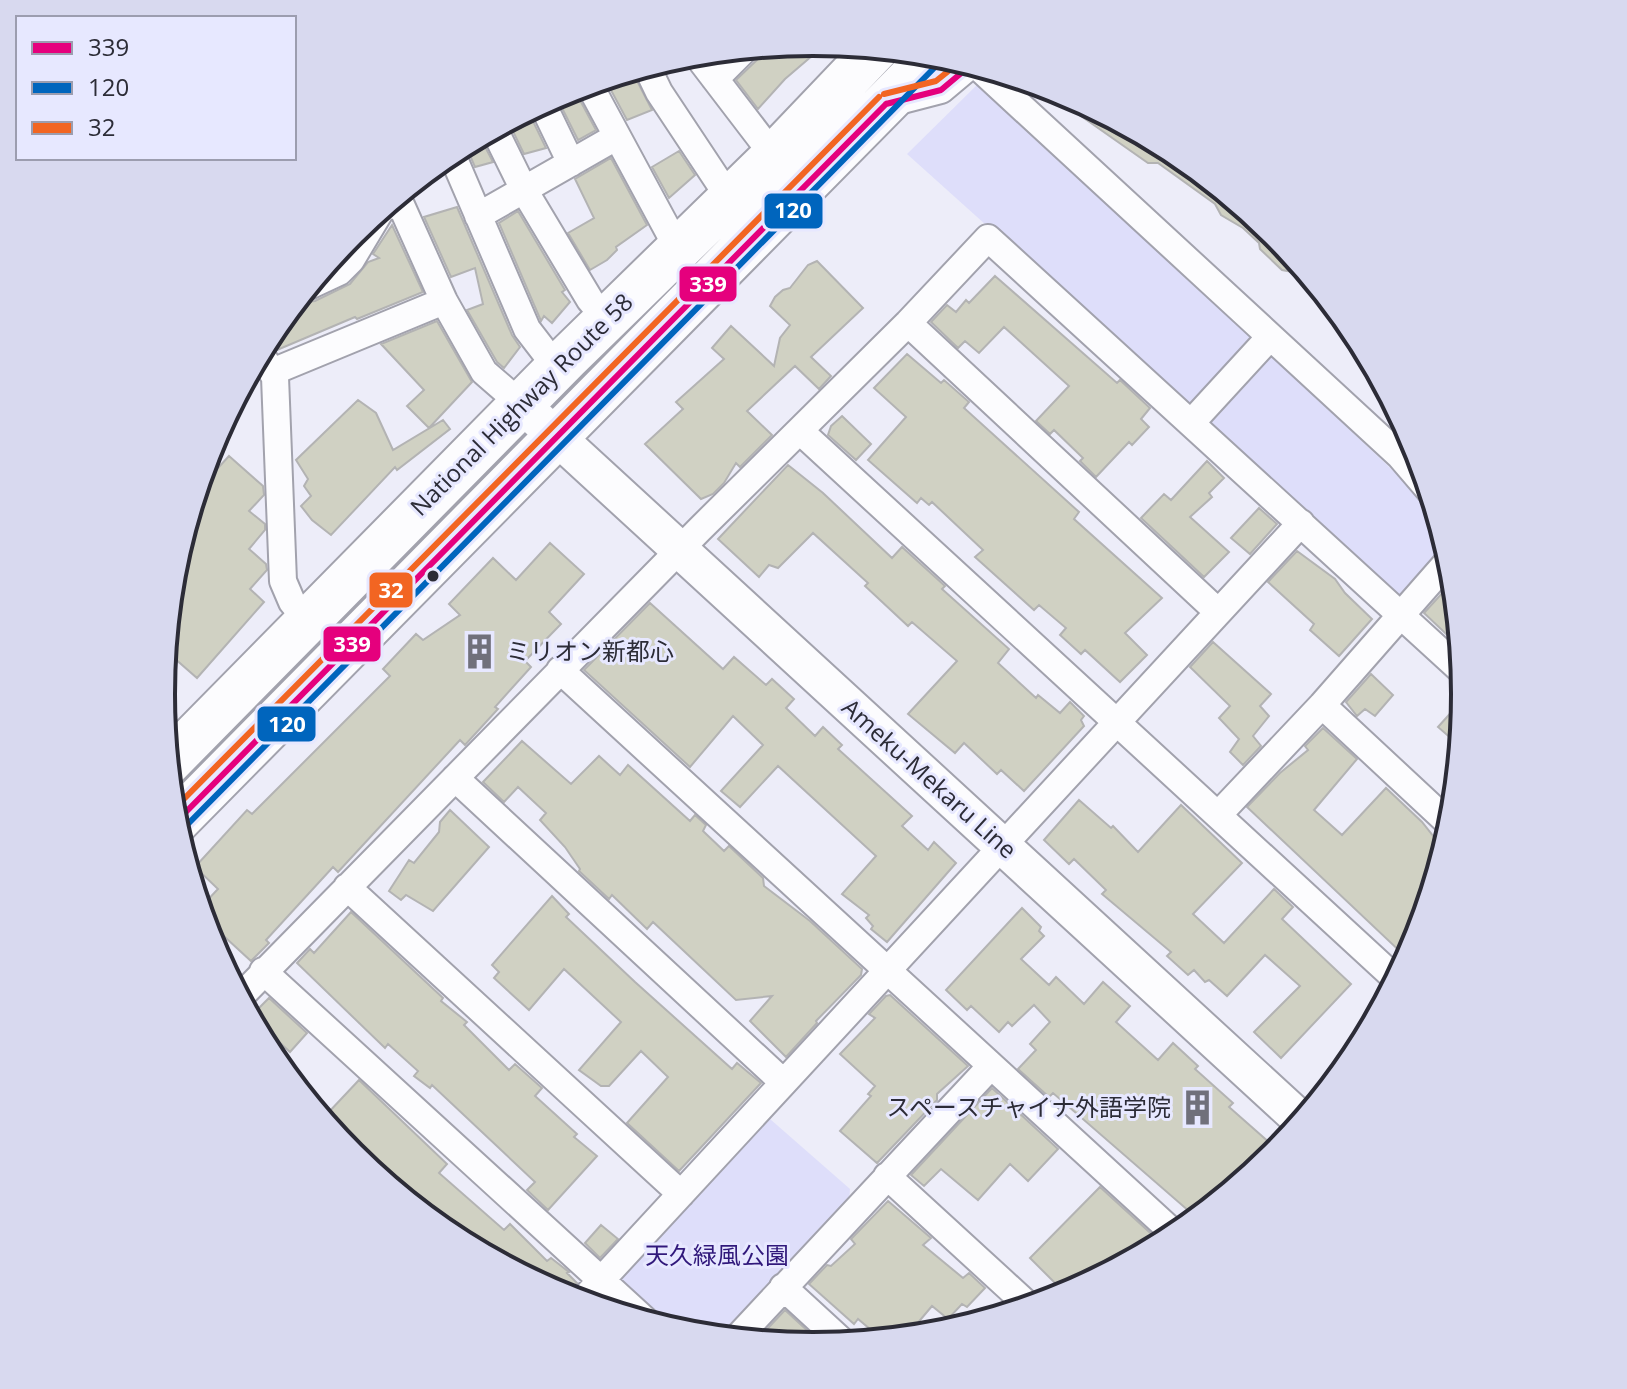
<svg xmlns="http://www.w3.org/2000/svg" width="1627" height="1389" font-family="'Open Sans','Noto Sans JP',sans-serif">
<rect width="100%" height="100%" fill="#ededf9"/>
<!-- green -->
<path fill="#dedefa" d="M980,82L1437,512L1448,549L1400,597L907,154Z
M761,1119H770L850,1189L849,1201L724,1338L686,1334L662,1327L617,1287V1275Z"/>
<!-- building -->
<path fill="#d0d1c3" stroke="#b3b3b3" stroke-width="2" d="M814,42L827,43L785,79L758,109L736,80L757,60L761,47Z
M632,71L652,110L627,120L605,79Z
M574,89L596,130L578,140L556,96Z
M1077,99L1176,152L1275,233L1309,275L1282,270L1260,249L1259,243L1243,228L1221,215L1215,204L1158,163H1148L1071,109Z
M528,111L546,148L524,154L508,121Z
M480,137L493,162L475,167L465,144Z
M679,151L695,175L669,198L652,167Z
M611,158L647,225L616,247L617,250L607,260L590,270L568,233L594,218L575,179Z
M457,207L512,335L520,347L504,368L497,362L467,310L483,304L475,268L451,277L424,217Z
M518,211L565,290L562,292L570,302L552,323L544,316L541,321L499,223Z
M392,225L423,292L357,319L355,317L277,350L268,338L299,298L307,302L315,301L350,284L368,262L379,258L373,254Z
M817,261L863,308L811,357L831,376L819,389L795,366L747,411L772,435L740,467L736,463L724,483L713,494L701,499L645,444L683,409L676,402L724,359L712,348L731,326L774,366L780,338L790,325L770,306L775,297L783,290L790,288L808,265Z
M995,276L1117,383L1120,380L1150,408L1141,419L1149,427L1132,445L1129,442L1096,477L1080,461L1083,458L1054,430L1050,434L1036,421L1069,386L1004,327L979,353L965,341L958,348L931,322L947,305L956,312L966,300L969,303Z
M437,321L472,382L429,428L407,406L424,390L381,344Z
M907,354L941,383L944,380L969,402L964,408L1079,512L1074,519L1162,598L1125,633L1147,655L1120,682L1085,650L1081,654L1060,635L1066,628L1039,605L1034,610L975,557L983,550L932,502L929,505L921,498L917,503L868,460L906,417L874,388Z
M358,400L376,413L393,450L443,420L450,429L397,470L395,467L331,535L312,520L301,506L311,496L304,486L308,479L296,460Z
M842,416L871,444L856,460L828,435L831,426Z
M229,456L263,486L264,495L249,511L265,524V530L249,549L266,564L267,570L250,589L264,602L197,678L165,650L174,567L196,492Z
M1207,461L1224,478L1209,493L1212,497L1190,517L1229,552L1204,577L1141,518L1164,494L1171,500Z
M788,465L823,493L892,558L902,547L945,586L942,589L1009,649L998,663L1036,698L1038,695L1060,713L1070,702L1084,716L1081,720L1084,726L1024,791L1001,770L997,774L964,743L955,753L908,714L957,661L912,622L908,626L865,586L868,583L813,533L778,568L769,565L759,577L718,539Z
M1259,508L1277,524L1250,554L1231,538Z
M550,543L584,574L549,612L561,624L525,661L531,667L495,707L498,709L465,745L460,740L338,872L333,867L266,940L269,943L251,961L203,917L200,908L218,889L195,867L247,810L252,814L390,676L383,669L416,634L423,640L460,615L449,604L493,558L516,580Z
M1297,551L1335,579L1345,593L1372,619L1339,656L1310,630L1314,624L1268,582Z
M1455,579L1458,613L1461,648L1424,613Z
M650,603L723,669L734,657L766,685L772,679L794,699L786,708L815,736L823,727L842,745L838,749L912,816L902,826L928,850L934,842L956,863L887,942L871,929L873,926L866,918L869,915L842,894L876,856L778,766L740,807L721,791L763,745L733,716L690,767L584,670Z
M1213,642L1271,694L1260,706L1269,716L1253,736L1261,746L1243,765L1230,752L1239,739L1219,718L1230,706L1190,667Z
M1371,674L1393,695L1375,716L1365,709L1357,716L1346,702Z
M1466,696L1463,730L1461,747L1438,727Z
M1323,728L1357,759L1314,810L1342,835L1386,788L1422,822L1445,851L1416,945L1408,959L1247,807L1280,773L1308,750L1305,746Z
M522,741L571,784L599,756L620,775L628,765L690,821L695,815L706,825L703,831L724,851L729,846L763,878L764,886L810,921L862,969L861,975L816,1021L817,1023L786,1057L750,1021L772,996L736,1000L653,922L647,929L612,895L609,899L579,871L580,869L565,847L540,820L546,813L518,787L504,802L483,782Z
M1079,800L1111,828L1113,826L1138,852L1181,805L1242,863L1193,914L1224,943L1274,889L1293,907L1282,919L1351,984L1281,1058L1254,1032L1300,986L1265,955L1227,996L1209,980L1205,982L1194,970L1188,975L1167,956L1171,952L1102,894L1106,890L1074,859L1069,864L1044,840Z
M450,810L489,847L433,911L406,895L401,900L389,891L409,860L414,863L439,832L440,822Z
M552,896L569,914L566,917L635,982L732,1069L737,1063L761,1083L679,1171L627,1123L668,1077L641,1051L609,1086H601L579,1070L621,1022L564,969L529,1010L494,978L499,972L492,965Z
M1022,908L1041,927L1039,931L1044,936L1021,959L1049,985L1056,977L1084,1004L1103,982L1130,1006L1116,1022L1158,1060L1173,1043L1198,1066L1195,1069L1233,1103L1229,1107L1279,1151L1198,1219L1053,1093L1049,1097L1018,1069L1036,1050L1030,1044L1050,1022L1034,1005L1012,1026L1008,1022L999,1032L971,1006L967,1010L946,990Z
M351,912L443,998L441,1001L467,1022L464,1025L509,1070L515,1064L542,1088L535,1096L577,1134L574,1137L597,1156L548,1210L527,1190L535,1182L432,1085L430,1088L414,1076L418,1071L388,1044L385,1048L297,963L310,949L314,953Z
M890,995L968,1066L937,1094V1100L877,1163L840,1131L871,1096L868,1094L875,1086L840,1054L875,1018L869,1014L886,996Z
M269,998L307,1033L290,1052L251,1016Z
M359,1080L447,1164L439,1173L504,1230L510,1224L547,1261L551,1258L569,1272L567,1273L577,1283L564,1297L451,1237L381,1173L378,1177L350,1151L358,1141L327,1114Z
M992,1088L1058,1149L1028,1181L1010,1164L978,1200L941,1169L924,1186L911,1175Z
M1100,1187L1158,1240V1244L1153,1249L1067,1295L1030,1258Z
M888,1201L931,1238L923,1245L963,1278L969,1273L985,1288L967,1307L962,1304L948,1319L932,1306L905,1338L883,1340L858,1319L854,1324L809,1284L827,1265L831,1266L855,1244L851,1239Z
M601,1225L618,1239L600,1258L585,1243Z
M785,1310L811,1334L800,1346L756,1341Z"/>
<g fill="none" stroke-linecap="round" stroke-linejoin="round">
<defs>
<path id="street" d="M696,54L774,156
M976,65L1400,456L1430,491
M647,67L659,92L730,199
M715,79L745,49
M589,84L678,249
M542,103L571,163
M891,103L941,90L972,64
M494,129L524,190L590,300L606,319
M451,152L527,329L557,368
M385,206L401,205L444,301L484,372L522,405
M478,216L616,137
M309,286L339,272L351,260L381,210
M908,323L1217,611
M260,353L275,377L283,581L292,602L307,620
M272,372L444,301
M1191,423L1270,337
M800,431L1397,980
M560,670L1177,1236
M1322,705L1452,826
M455,778L783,1082
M1218,815L1322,705L1451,558
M347,887L681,1194
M263,971L647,1322
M239,998L699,530L908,323L988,238L1464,673
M887,1176L1030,1307
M783,1287L845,1344
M581,1302L1301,523
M736,1339L991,1066"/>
<path id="secondary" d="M522,405L1303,1122"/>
<path id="highway" d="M168,763L567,358L774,156L877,48
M174,824L934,54"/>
</defs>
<!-- street casing -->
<use href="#street" stroke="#a2a2ad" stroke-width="30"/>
<!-- secondary casing -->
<use href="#secondary" stroke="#a2a2ad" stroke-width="40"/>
<!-- highway casing -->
<use href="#highway" stroke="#a2a2ad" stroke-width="48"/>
<!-- street -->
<use href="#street" stroke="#fcfcfe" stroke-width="26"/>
<!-- secondary -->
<use href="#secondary" stroke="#fcfcfe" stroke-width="36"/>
<!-- highway -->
<use href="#highway" stroke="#fcfcfe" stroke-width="44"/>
<defs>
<path id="bus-1" d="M886,104L941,90L972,64
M174,824L886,104"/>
<path id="bus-2" d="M181,831L941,61"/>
<path id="bus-3" d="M884,94L936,81L961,61
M172,811L879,97"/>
</defs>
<!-- bus-1 casing -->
<use href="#bus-1" stroke="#e7e8ff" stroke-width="12"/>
<!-- bus-2 casing -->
<use href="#bus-2" stroke="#e7e8ff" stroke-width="12"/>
<!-- bus-3 casing -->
<use href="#bus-3" stroke="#e7e8ff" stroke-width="12"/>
<!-- bus-1 -->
<use href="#bus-1" stroke="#e5007d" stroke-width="6"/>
<!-- bus-2 -->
<use href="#bus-2" stroke="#0065bd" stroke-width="6"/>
<!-- bus-3 -->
<use href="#bus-3" stroke="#f26522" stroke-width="6"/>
</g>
<!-- icons -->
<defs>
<symbol id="building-bare" viewBox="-9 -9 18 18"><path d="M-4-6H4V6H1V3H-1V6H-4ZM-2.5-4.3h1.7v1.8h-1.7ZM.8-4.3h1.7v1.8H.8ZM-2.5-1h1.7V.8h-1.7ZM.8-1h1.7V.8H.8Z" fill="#70707b" stroke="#e7e8ff" stroke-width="2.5" paint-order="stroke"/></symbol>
</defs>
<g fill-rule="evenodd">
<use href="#building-bare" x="454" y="626" width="51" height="51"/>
<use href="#building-bare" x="1172" y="1082" width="51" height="51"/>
</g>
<!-- markers -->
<circle fill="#2c2c37" stroke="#e7e8ff" stroke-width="3" cx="433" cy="576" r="7"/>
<g text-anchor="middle" stroke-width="6" stroke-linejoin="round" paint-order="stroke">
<!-- street labels -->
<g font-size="24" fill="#2c2c37" stroke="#e7e8ff">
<text transform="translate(522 405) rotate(-45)" y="8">National Highway Route 58</text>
<text transform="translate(929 779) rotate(42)" y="8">Ameku-Mekaru Line</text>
</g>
<!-- poi labels -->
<g font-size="24" fill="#2c2c37" stroke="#e7e8ff" text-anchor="start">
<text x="506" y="660">ミリオン新都心</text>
<text x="1171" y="1116" text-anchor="end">スペースチャイナ外語学院</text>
</g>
<!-- park labels -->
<g font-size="24" fill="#30187b" stroke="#e7e8ff">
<text x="717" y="1264">天久緑風公園</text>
</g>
</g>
<!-- crop -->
<path d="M0 0H1627V1389H0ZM175 694a638 638 0 1 1 1276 0a638 638 0 1 1-1276 0Z" fill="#d8d9ef" fill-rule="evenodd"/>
<path fill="none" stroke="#2c2c37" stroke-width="4" d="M175 694a638 638 0 1 1 1276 0a638 638 0 1 1-1276 0Z"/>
<g stroke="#e7e8ff" stroke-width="3">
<rect x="763" y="192" width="61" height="38" rx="8" fill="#0065bd"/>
<rect x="678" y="265" width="60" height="38" rx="8" fill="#e5007d"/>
<rect x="368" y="571" width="46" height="38" rx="8" fill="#f26522"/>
<rect x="322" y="625" width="60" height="38" rx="8" fill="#e5007d"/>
<rect x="256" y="705" width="61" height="38" rx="8" fill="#0065bd"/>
</g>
<g font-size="22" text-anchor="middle" font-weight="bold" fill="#fff">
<text x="793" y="218">120</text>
<text x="708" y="292">339</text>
<text x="391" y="598">32</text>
<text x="352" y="652">339</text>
<text x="287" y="732">120</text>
</g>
<!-- legend -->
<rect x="16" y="16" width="280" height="144" fill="#e7e8ff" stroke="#9c9daf" stroke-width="2"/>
<rect x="32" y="42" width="40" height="12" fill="#e5007d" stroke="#9c9daf" stroke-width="2"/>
<text x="88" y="56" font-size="24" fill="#2c2c37">339</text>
<rect x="32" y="82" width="40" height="12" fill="#0065bd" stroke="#9c9daf" stroke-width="2"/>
<text x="88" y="96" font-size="24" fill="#2c2c37">120</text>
<rect x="32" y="122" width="40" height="12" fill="#f26522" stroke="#9c9daf" stroke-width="2"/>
<text x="88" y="136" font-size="24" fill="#2c2c37">32</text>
</svg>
